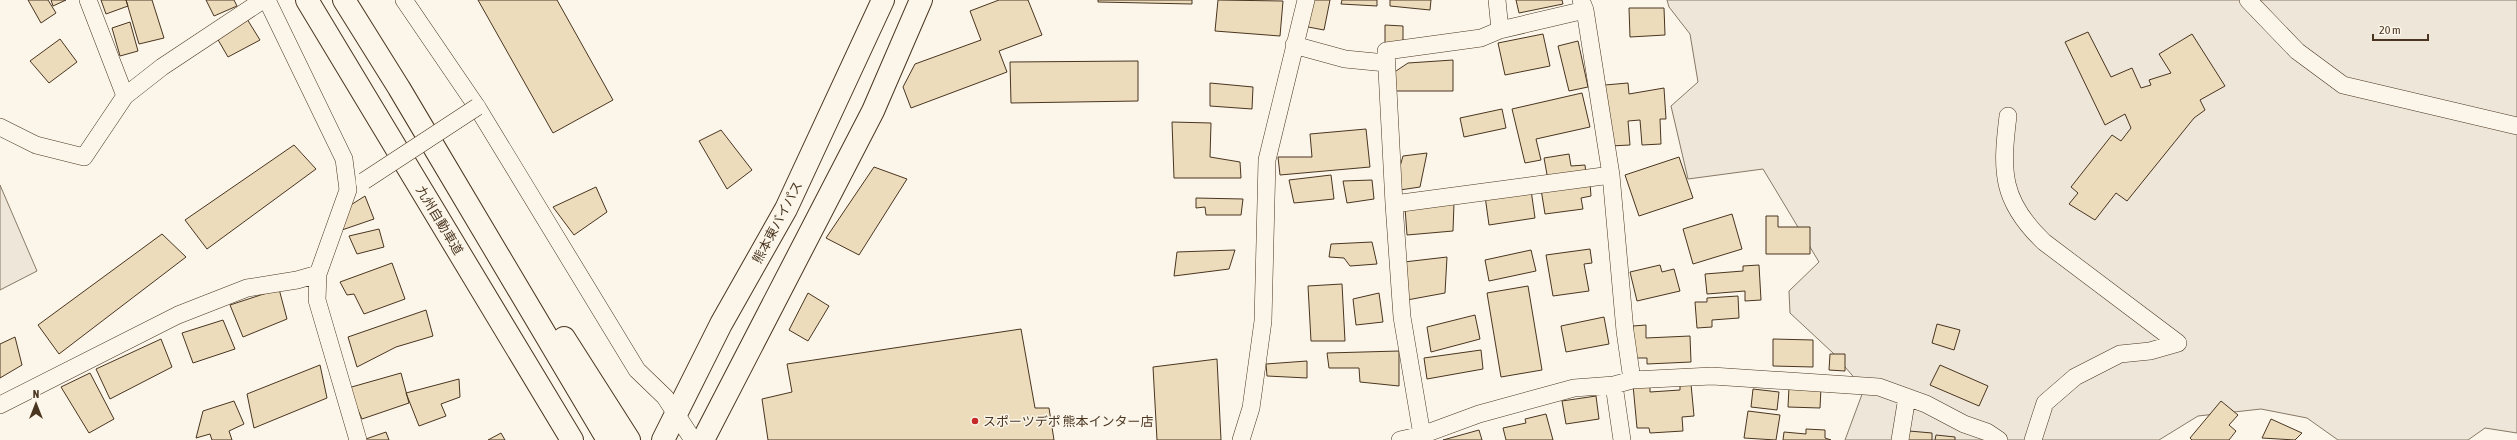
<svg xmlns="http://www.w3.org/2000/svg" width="2517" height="440" font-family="'Asap Condensed','Noto Sans JP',sans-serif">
<rect width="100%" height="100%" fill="#fbf6e9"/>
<!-- green -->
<path fill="#ede6d9" stroke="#887966" d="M1667,0H2517V433L2485,428L2468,440H2338L2307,418L2261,409L2198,416L2159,440H1845L1864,389L1833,353L1790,313L1789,291L1819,262L1763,169L1688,179L1671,106L1698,82L1690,34L1669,7Z
M0,185L37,271L0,290Z"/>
<!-- building -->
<path fill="#ecdcbc" stroke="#4a3520" d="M28,0H48L56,13L41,23Z
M51,0H66L53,6Z
M101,0H126L128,6L106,14Z
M126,0H152L164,38L139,44Z
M206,0H234L237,6L214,16Z
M478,0H557L613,100L553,133Z
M999,0H1028L1042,35L999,51L1007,72L911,108L903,87L915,64L981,40L970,11Z
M1098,0H1192V4L1098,2Z
M1218,0L1283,1L1280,36L1215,31Z
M1308,0H1330L1324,30L1303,26Z
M1342,0H1377V6L1341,4Z
M1390,0H1431L1430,10L1390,6Z
M1516,0H1562L1563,4L1519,13Z
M1629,8H1664L1665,35L1630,37Z
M247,19L260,40L228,57L217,38Z
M130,22L138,51L120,56L112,28Z
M1385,25L1403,26V48L1385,47Z
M2088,32L2111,77L2132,68L2141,88L2151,85L2149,80L2171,73L2159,54L2192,34L2225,86L2200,100L2205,110L2194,118L2127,201L2116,193L2095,220L2069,204L2078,193L2071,187L2112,135L2121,141L2131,128L2125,114L2105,125L2065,42Z
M1543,34L1550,66L1505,75L1498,43Z
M60,39L77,62L49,83L30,61Z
M1578,41L1588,87L1569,91L1558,46Z
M1453,60V91H1388L1393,73L1408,63Z
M1138,61V101L1011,103L1010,62Z
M1210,83L1253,87L1252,109L1210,106Z
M1628,83L1629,94L1664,88L1666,119H1660L1661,144L1642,145L1640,120L1628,121L1630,145L1610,146L1605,85Z
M1582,93L1590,127L1536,139L1541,160L1525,163L1512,109Z
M1502,109L1506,128L1464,137L1460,118Z
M1172,122L1211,123L1210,157L1240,162L1241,178H1174Z
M1366,129L1370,167L1280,175L1278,157H1312L1310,134Z
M721,130L752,170L727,189L699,141Z
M294,145L316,169L207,249L185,220Z
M1427,153L1420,187L1393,191L1403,156Z
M1569,154L1571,166L1585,165L1586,174L1548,180L1544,158Z
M1679,157L1693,198L1639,216L1625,175Z
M874,167L907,179L859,255L826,238Z
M1331,175L1334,199L1294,203L1289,180Z
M1372,180L1374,199L1347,203L1343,181Z
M1590,183L1591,196L1581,198L1583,209L1545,214L1541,189Z
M596,187L607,212L574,235L553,207Z
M1531,190L1535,218L1489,225L1485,196Z
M365,196L374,219L339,231L338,213Z
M1196,198L1243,199L1241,215H1206L1205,207L1196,208Z
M1454,203L1453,231L1407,235L1405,208Z
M1732,214L1742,249L1693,264L1683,229Z
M1766,216H1778V227H1810V254H1766Z
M379,229L384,247L357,254L349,236Z
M162,234L186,257L59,354L38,325Z
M1372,242L1377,264L1350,266L1344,258L1329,257L1331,244Z
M1590,249L1592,263L1584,264L1589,291L1553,296L1546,255Z
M1235,250L1229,269L1174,276L1177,252Z
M1531,250L1536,271L1489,281L1485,260Z
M1447,257L1445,293L1407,300L1404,262Z
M392,263L405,299L364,314L354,294L347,295L340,282Z
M1660,265L1662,272L1674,269L1680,291L1637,301L1630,272Z
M1759,265L1761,300L1745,301V291L1707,294L1705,274L1743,271V266Z
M1342,284L1345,341H1311L1308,286Z
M1528,286L1542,370L1501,377L1487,293Z
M279,289L287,319L243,337L230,305Z
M808,293L829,306L808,341L789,330Z
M1379,293L1383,322L1356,325L1353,299Z
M1738,296L1739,318L1712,320V327L1697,328L1695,302H1707V298Z
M426,310L433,336L396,347L357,367L348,337Z
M1475,315L1480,339L1431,352L1427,327Z
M1604,317L1609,344L1566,352L1561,326Z
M223,320L235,349L193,363L182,333Z
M1937,324L1960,330L1954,350L1932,343Z
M1646,325V338L1690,336L1691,362L1647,364V358H1634L1633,326Z
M1021,329L1035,408H1049L1054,440H768L762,399L792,392L787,364Z
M15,337L22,365L0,378V344Z
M161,339L172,367L110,399L96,369Z
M1773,339L1813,340V367L1773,366Z
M1481,350L1483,369L1427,379L1424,358Z
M1399,351V386L1360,382L1359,368H1329L1327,353Z
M1830,354H1845V371L1829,370Z
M1217,359L1221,440H1157L1153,367Z
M1307,361V378L1267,376L1266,364Z
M320,365L327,398L254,428L247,394Z
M1940,365L1988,386L1979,406L1930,385Z
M90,373L114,419L89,433L61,387Z
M401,373L409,403L362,419L348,388Z
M459,379L460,397L441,404L446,416L419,426L406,393Z
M1650,384V392L1680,390V385L1691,384L1694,416L1682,417L1683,431L1650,433L1649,428H1637L1633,385Z
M1789,387L1821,388L1820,408L1788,407Z
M1753,389L1779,392L1777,410L1751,407Z
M1596,396L1599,419L1566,424L1562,401Z
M234,401L244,424L229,431L232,440H212L210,434L196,438L203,411Z
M2221,401L2238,415L2229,425L2236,431L2229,440H2192L2190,438Z
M1748,411L1780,415L1776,440L1744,438Z
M1546,414L1553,440H1506L1503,428L1526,423L1525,419Z
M2271,419L2302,433L2295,440L2262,438Z
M1806,429L1825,430V438L1831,440H1783L1784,432L1806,434Z
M1479,430L1482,440H1443Z
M1909,431L1932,433V440H1908Z
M386,432L389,440H363Z
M501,433L505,440H488Z
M1936,435L1955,437V440H1935Z"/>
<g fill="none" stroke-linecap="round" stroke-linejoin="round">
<defs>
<path id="minor" d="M88,0L125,96L162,67L263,0
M267,0L344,159L348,190L318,274L317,300L358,440
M404,0L477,107L637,370L665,397L693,440
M1497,0L1500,30
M1581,0L1585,10L1611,175L1625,331L1632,380
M2248,0L2297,51L2343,85L2517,126
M1294,45L1345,59L1386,63
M2008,116C2001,172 2001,201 2044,242L2178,343L2150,351L2120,354L2075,377L2045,403L2033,440
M0,127L36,145L84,157L125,96
M1394,204L1386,51L1481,38L1500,30L1585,10
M1614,385L1622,440
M0,405L178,315L247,288L297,280L318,274
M1422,435L1402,317L1394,204L1611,175
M1241,440L1251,408L1263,321L1267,160L1306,0
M1400,440L1422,435L1479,414L1574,388L1614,385L1632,380L1712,376L1879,387L1926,404L1964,424L1987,432L1999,440
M1900,440L1907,397"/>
<path id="trunk" d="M663,440L721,324L786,209L883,0
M703,440L873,111L921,0"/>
<path id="motorway" d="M307,0L572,440
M344,0L399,88L608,440
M564,338L629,440"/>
</defs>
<!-- minor casing -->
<use href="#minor" stroke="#4a3520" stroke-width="18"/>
<!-- trunk casing -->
<use href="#trunk" stroke="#4a3520" stroke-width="24"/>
<!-- motorway casing -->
<use href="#motorway" stroke="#4a3520" stroke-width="24"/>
<!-- minor -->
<use href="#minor" stroke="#fbf6e9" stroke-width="17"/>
<!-- trunk -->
<use href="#trunk" stroke="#fbf6e9" stroke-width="22"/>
<!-- motorway -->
<use href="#motorway" stroke="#fbf6e9" stroke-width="22"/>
<defs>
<path id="minor-bridge" d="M364,181L477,107"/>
</defs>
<!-- minor-bridge casing -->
<use href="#minor-bridge" stroke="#4a3520" stroke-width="18" stroke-linecap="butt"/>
<!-- minor-bridge -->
<use href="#minor-bridge" stroke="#fbf6e9" stroke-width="17"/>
</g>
<!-- markers -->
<circle fill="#c62828" stroke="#fbf6e9" stroke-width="1.5" cx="975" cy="421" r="4"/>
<g text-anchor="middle" stroke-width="3" stroke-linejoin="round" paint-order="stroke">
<!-- street labels -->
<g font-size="13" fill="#4a3520" stroke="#fbf6e9">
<text transform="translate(440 220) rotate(59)" y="5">九州自動車道</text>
<text transform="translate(777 222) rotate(-62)" y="5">熊本東バイパス</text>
</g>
<!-- poi labels -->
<g font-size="13" fill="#4a3520" stroke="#fbf6e9" text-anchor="start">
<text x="983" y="426">スポーツデポ 熊本インター店</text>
</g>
</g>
<!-- north arrow -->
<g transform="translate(36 404)" stroke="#fbf6e9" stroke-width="3" paint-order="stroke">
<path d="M0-3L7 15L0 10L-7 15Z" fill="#4a3520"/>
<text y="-6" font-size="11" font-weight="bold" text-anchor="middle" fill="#4a3520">N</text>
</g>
<!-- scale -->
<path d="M2373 34v6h55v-6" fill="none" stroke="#4a3520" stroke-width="2"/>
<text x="2379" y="34" font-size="12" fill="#4a3520" stroke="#fbf6e9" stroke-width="3" paint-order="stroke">20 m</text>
</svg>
